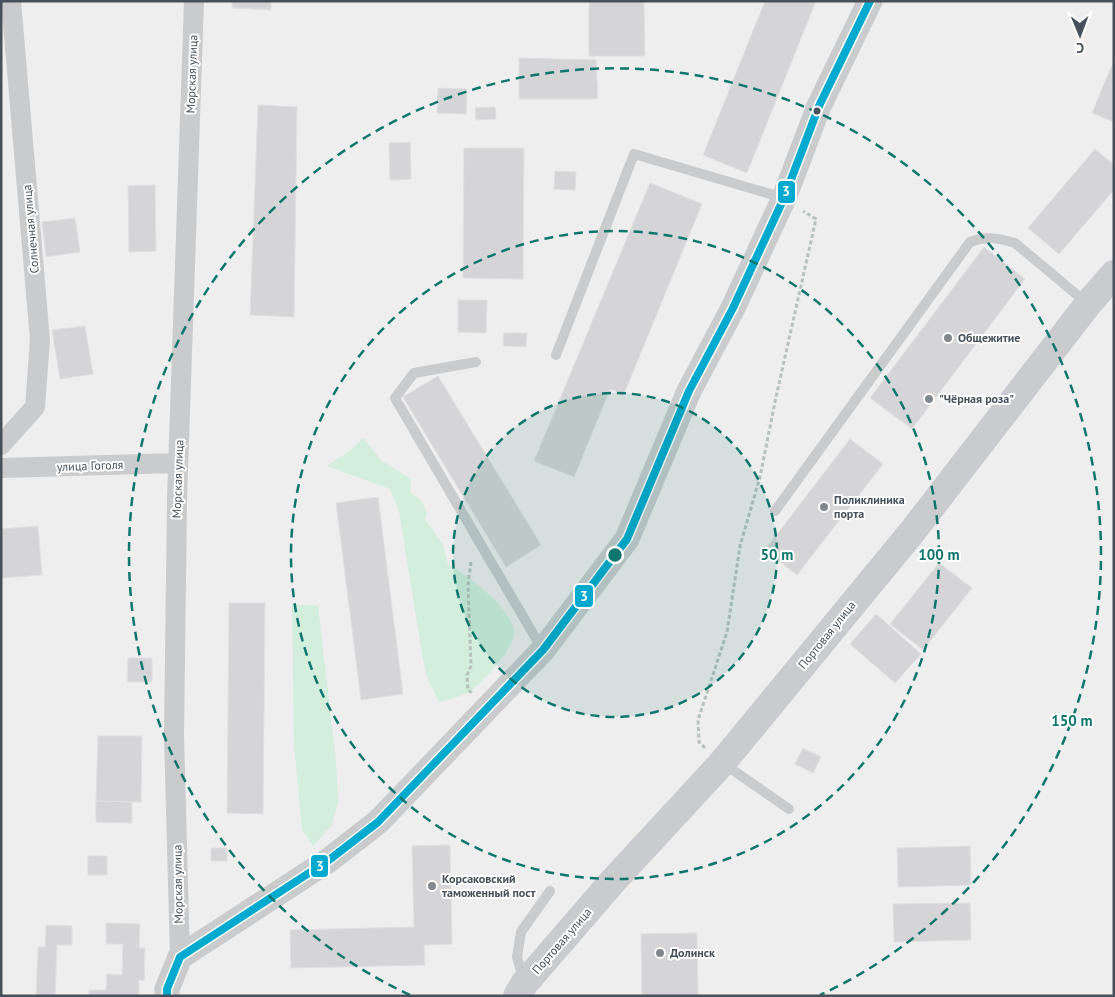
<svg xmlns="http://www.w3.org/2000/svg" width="1115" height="997" font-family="'PT Sans',sans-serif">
<rect width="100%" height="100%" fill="#efeeee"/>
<!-- green -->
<path fill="#d3eedc" d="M363,438L382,461L411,479L410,492L421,500L427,512L425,519L443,545L448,564C466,574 513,609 514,632C515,647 484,681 472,690C464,696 449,699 439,702L427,677L423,660L399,511L390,489L327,466L352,449Z
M292,604L318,606L336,760L338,803L332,825L313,846L302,830L294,745Z"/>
<!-- building -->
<path fill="#d5d5d7" stroke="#e0e0e1" d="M232,1H271V10L232,8Z
M589,1H644L645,56H589Z
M765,1H816L747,173L703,155Z
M519,58L596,60L598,99H519Z
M1114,60V122L1092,113Z
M438,88L467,89L466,114L437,113Z
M258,105L297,107L294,317L250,315Z
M495,107L496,119L476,120L475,108Z
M410,142L411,179L390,180L389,143Z
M464,148H524L523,279L463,278Z
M1095,149L1114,165V190L1059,254L1028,228Z
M555,171L576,172L575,190L554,189Z
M650,183L702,204L624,394L610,389L574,477L534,461Z
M155,185L156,251L129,252L128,186Z
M75,218L80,252L46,257L42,222Z
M984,247L1025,279L912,429L870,398Z
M458,300H487L486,333L458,332Z
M85,326L93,374L60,379L52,330Z
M504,333H527L526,347L503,346Z
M438,376L541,545L506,567L403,397Z
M850,439L883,464L797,575L765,550Z
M378,497L403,694L361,700L336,503Z
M38,526L42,575L1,578V529Z
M939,563L972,588L923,650L890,624Z
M229,603H265L263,814L227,813Z
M876,614L921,654L895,683L850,644Z
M128,658H152V682H127Z
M98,736H142L141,802L96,801Z
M803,748L821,757L813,773L795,764Z
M96,801L132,802V823L96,822Z
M450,845L452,944L424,945L425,965L291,968L290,930L414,927L412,846Z
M970,846L971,885L898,887L897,848Z
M211,848H227V861H211Z
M88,856H107V875H88Z
M970,903L971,940L894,942L893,904Z
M106,923L140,924L139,948H145L144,981L139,980V996H74L89,995V990H106L107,974L122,975L123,944H106Z
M46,925L72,926V945H57L55,996H36L38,947H45Z
M697,933L698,996H642L641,934Z"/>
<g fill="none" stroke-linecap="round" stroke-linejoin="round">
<!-- path -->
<path stroke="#b7c2be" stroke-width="3" stroke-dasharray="4 2.5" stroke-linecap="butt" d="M471,562L468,585L471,666L467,675L468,690L472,693
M705,748L699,742L698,720L727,632L740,546L760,477L776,397L816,219L803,211"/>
<!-- service -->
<path stroke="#c9cbcd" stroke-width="10" d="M556,355L634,154L784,198
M476,362L414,373L395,398L542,649
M775,511L970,242C986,236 999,238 1015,243L1088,304
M724,764L789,809
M524,981L517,957L521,932L550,891"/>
<!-- minor -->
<path stroke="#c9cbcd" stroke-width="20" d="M1,445L35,407L40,340L11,1
M1,468L178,463
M180,957L174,736L177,499L194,1"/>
<!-- tertiary -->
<path stroke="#c9cbcd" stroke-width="25" d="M167,996V989L180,957L329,860L378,822L543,650L627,539L689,391L733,308L784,198L819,106L870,1"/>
<!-- secondary -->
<path stroke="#c9cbcf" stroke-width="28" d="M517,996L524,984L613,881L722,763L912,532L1088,304L1114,274"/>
<defs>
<path id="bus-1" d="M167,996V989L180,957L329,860L378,822L543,650L627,539L689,391L733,308L784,198L819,106L870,1"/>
</defs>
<!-- bus-1 casing -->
<use href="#bus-1" stroke="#fff" stroke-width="11"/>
<!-- bus-1 -->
<use href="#bus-1" stroke="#00a9ce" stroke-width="8"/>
</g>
<!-- distance rings -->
<circle cx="615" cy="555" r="162" fill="#0f766e" fill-opacity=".12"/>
<g fill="none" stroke="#0f766e" stroke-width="2.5" stroke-dasharray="9 6">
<circle cx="615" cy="555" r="162"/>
<circle cx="615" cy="555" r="324"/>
<path d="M410 995A486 486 0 1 1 820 995"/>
</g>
<!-- markers -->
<circle fill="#46515b" stroke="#fff" stroke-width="2" cx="817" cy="111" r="4.5"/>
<g fill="#81888e" stroke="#fff" stroke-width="2">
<circle cx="948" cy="338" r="5"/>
<circle cx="929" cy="399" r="5"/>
<circle cx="824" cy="507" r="5"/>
<circle cx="432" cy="886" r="5"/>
<circle cx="660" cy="953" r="5"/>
</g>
<g text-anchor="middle" stroke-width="4" stroke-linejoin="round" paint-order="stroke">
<!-- street labels -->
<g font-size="12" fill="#46515b" stroke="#fff">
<text transform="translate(192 74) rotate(-88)" y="4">Морская улица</text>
<text transform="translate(31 229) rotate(-95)" y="4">Солнечная улица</text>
<text transform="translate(90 466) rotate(-2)" y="4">улица Гоголя</text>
<text transform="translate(178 479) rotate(-88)" y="4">Морская улица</text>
<text transform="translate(827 635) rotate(-51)" y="4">Портовая улица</text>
<text transform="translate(178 884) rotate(-91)" y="4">Морская улица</text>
<text transform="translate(562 941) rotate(-49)" y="4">Портовая улица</text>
</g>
<!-- poi labels -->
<g font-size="12" font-weight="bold" fill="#46515b" stroke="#fff" text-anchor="start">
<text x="958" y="342">Общежитие</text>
<text x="939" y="403">"Чёрная роза"</text>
<text x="834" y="504">Поликлиника<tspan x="834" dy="14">порта</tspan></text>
<text x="442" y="883">Корсаковский<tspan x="442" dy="14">таможенный пост</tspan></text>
<text x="670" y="957">Долинск</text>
</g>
</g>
<circle cx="615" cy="555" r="8" fill="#0f766e" stroke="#fff" stroke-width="2.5"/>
<g font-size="15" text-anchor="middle" font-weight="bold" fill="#0f766e" stroke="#fff" stroke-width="4" stroke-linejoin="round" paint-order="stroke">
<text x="777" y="560">50 m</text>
<text x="939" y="560">100 m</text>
<text x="1072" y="726">150 m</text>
</g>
<g stroke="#fff" stroke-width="2">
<rect x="777" y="180" width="19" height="24" rx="5" fill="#00a9ce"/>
<rect x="574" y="584" width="20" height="24" rx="5" fill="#00a9ce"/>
<rect x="310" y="854" width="19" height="24" rx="5" fill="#00a9ce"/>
</g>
<g font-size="14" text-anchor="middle" font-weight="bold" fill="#fff">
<text x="786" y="196">3</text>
<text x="584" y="601">3</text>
<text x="320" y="871">3</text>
</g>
<!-- border -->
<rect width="1115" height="997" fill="none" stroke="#46515b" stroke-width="5"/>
<!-- north arrow -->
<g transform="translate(1080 35) rotate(179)" stroke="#ffffff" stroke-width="4" paint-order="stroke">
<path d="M0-4L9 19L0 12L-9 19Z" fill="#46515b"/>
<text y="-8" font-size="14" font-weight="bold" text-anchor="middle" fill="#46515b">С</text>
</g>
</svg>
